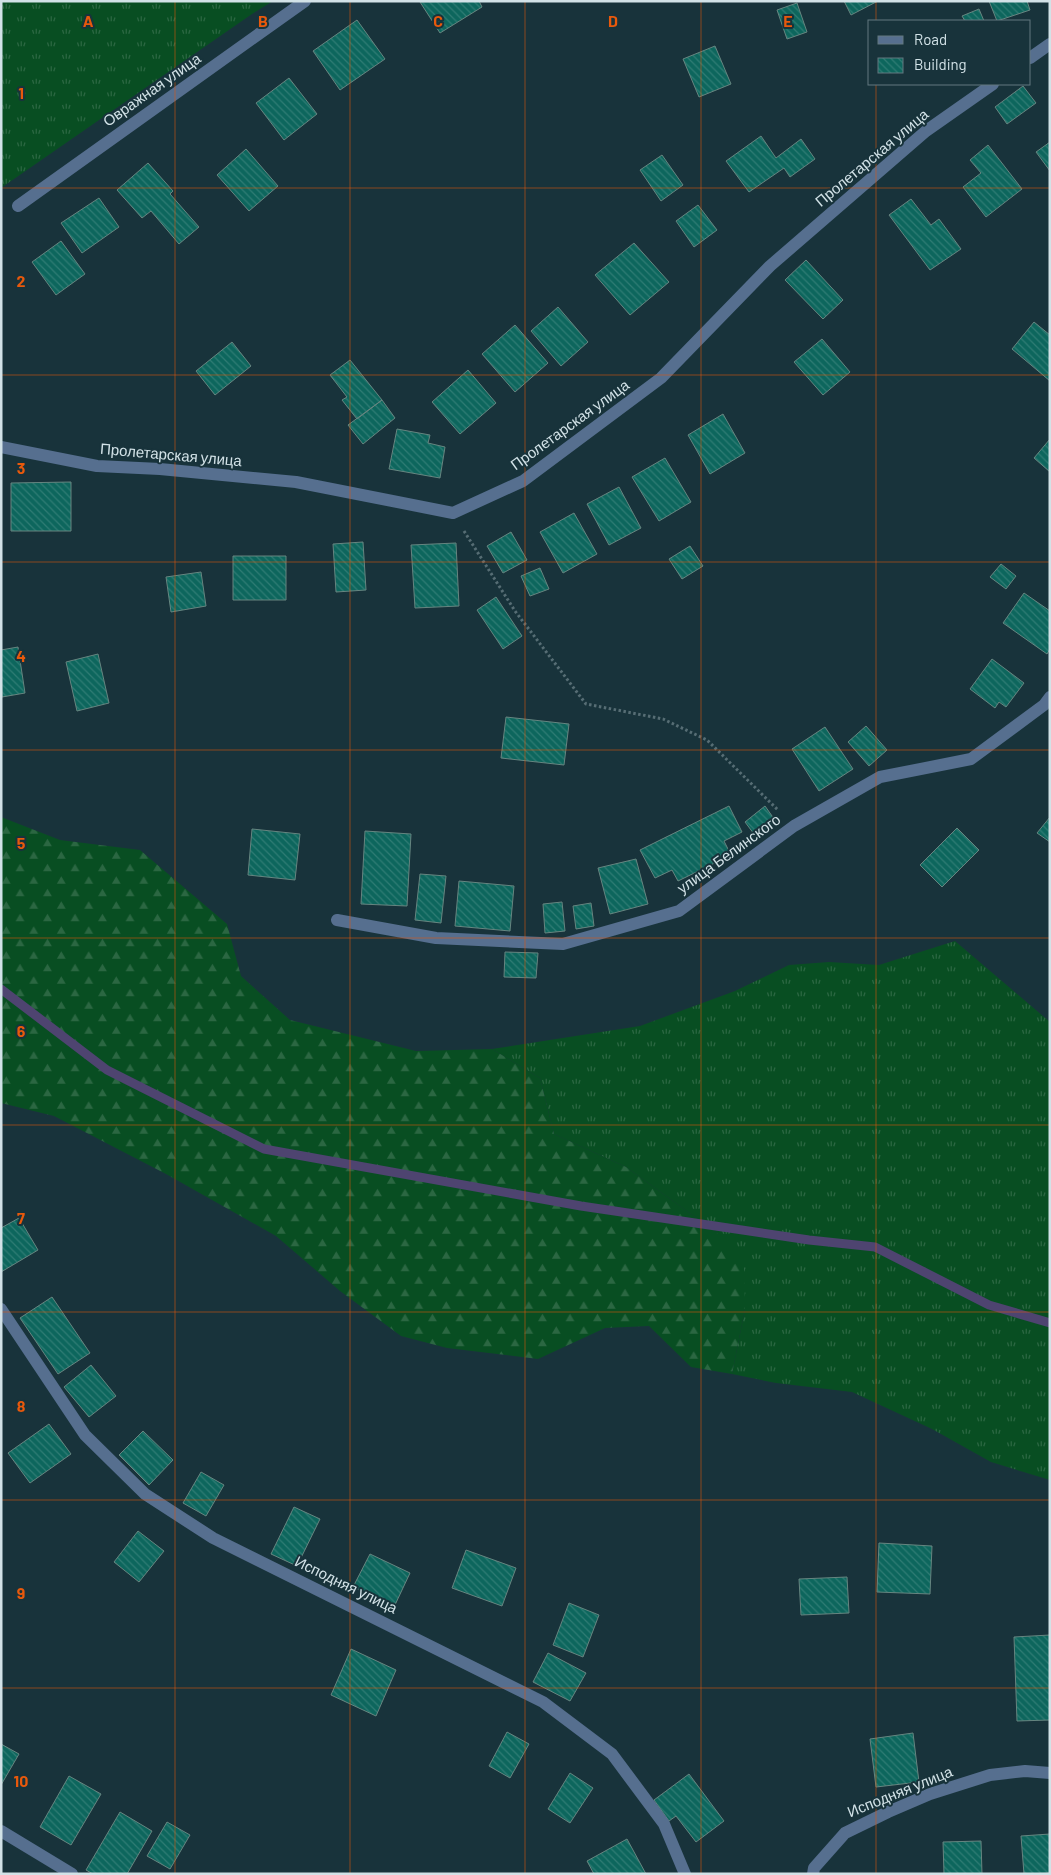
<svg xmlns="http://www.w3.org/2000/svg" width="1051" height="1875" font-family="Barlow,sans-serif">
<defs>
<pattern id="grass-tufts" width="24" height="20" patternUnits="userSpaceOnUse" patternTransform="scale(1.25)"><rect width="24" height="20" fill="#084e22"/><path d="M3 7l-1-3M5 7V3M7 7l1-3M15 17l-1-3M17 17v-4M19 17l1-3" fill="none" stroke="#2b6742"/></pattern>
<pattern id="forest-firs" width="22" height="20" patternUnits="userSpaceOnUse" patternTransform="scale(1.25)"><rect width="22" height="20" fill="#084e22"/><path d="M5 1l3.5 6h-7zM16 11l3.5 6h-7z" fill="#2b6742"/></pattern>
<pattern id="building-back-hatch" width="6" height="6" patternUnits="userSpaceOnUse" patternTransform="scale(1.25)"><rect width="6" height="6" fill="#0d665d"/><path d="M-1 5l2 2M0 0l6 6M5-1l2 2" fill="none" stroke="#2f7c74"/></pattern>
</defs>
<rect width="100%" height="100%" fill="#18333b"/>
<!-- grass -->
<path fill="url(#grass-tufts)" d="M1,1H273L252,14L1,188Z
M955,941L1050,1022V1480L991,1462L932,1429L852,1392L776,1383L732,1374L745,1309L716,1232L626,1167L554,1134L540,1078L492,1049L640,1026L735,991L789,965L829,962L879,965Z"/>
<!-- forest -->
<path fill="url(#forest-firs)" d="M1,817L60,840L140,850L227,924L241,976L290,1020L416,1051L492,1049L540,1078L554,1134L626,1167L716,1232L744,1268L745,1309L732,1374L691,1367L649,1326L605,1328L538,1359L447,1348L401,1336L340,1291L276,1236L166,1174L54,1116L1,1103Z"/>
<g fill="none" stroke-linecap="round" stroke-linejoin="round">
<!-- stream -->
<path stroke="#4e4470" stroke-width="9" d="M1,989L107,1070L264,1149L581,1206L809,1240L875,1247L989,1305L1050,1323"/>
</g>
<!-- building -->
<path fill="url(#building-back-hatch)" stroke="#668580" d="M479,1L482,7L440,33L420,2Z
M844,1H878L851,15Z
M989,1H1027L1030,10L997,21Z
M797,3L807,32L787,39L777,10Z
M979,9L984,21H965L962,16Z
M357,20L385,59L340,90L313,51Z
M715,46L731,84L699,97L683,59Z
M289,78L317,114L284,140L256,103Z
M1023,86L1036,103L1007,124L995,107Z
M761,136L776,158L801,139L815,159L790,177L784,168L749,192L726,161Z
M1050,142V171L1036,152Z
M988,145L1022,189L986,217L963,187L981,173L970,160Z
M246,149L278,186L249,211L217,175Z
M662,155L683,185L661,201L640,170Z
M148,163L173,191L170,194L199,227L179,244L151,211L142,218L117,190Z
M99,198L119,227L82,253L61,223Z
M911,199L931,225L939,219L961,249L930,270L889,215Z
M698,205L717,230L694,247L676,221Z
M61,241L85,274L56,295L32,262Z
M634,243L669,282L630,315L595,275Z
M806,260L843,300L823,319L785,280Z
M558,307L588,342L561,366L531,331Z
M1034,322L1050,335V381L1012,349Z
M515,325L548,363L515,392L482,354Z
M822,339L850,372L823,395L794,362Z
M232,342L251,366L215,395L196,371Z
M350,360L382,400L357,419L342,400L347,397L330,375Z
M468,370L496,403L460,434L432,402Z
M382,400L395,418L363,444L348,425Z
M723,414L745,453L710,474L688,435Z
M397,429L430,435L428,443L445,447L440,478L389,469Z
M1050,439V472L1034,458Z
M665,458L691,502L659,521L632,477Z
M71,482V531H11V483Z
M619,487L641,528L609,545L587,504Z
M574,513L597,554L563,573L540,532Z
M511,532L527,560L503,573L487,546Z
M363,542L366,590L336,592L333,544Z
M456,543L459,606L415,608L411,545Z
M690,546L703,566L682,579L669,559Z
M233,556H286V600H233Z
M1001,564L1016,576L1006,589L990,577Z
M540,568L549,589L530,596L521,576Z
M201,572L206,606L171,612L166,577Z
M1024,593L1050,611V649L1047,654L1003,623Z
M496,597L522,636L503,649L477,610Z
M18,647L25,693L2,697L1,650Z
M98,654L109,703L77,711L66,662Z
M992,659L1024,683L1006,707L999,702L995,708L970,689Z
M506,717L569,724L564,765L501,758Z
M866,726L887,750L869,766L848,742Z
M825,727L853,769L819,791L792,749Z
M729,806L742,832L724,841L731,855L678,881L672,870L655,878L640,850Z
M765,806L777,823L757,838L745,822Z
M1050,817V842L1037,833Z
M957,828L979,850L942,887L920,865Z
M252,829L300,834L295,880L248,875Z
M365,831L411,834L407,906L361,904Z
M636,859L648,904L610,914L598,868Z
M420,874L446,876L441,923L415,920Z
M459,881L514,886L510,931L455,926Z
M562,902L565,931L545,933L543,904Z
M591,903L594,926L576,929L573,906Z
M505,952L538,953L536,978L504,977Z
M19,1218L38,1250L1,1272V1228Z
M52,1297L90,1353L58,1374L20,1318Z
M91,1365L116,1396L89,1417L64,1387Z
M49,1424L71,1454L30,1483L8,1453Z
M143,1431L173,1460L149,1485L119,1455Z
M201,1472L224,1485L206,1516L183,1503Z
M294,1507L320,1519L297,1566L271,1554Z
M138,1531L164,1551L139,1582L114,1562Z
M879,1543L932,1546L930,1594L877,1592Z
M466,1550L516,1568L502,1606L452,1588Z
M370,1554L410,1573L394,1607L353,1587Z
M847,1577L849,1613L801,1615L799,1579Z
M569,1603L599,1615L583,1657L553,1645Z
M1050,1635V1720L1017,1721L1014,1637Z
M351,1649L396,1670L376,1716L331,1695Z
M548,1653L586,1673L570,1701L533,1682Z
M507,1732L529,1744L510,1778L489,1766Z
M913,1733L919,1782L876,1787L870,1739Z
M1,1744L19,1754L1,1785Z
M570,1773L593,1788L570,1823L548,1809Z
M689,1774L724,1821L696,1842L676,1816L669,1821L654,1800Z
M69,1776L101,1794L71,1845L40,1827Z
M120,1812L152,1831L127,1874H93L86,1870Z
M167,1822L190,1835L170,1869L147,1856Z
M1050,1834V1873L1024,1874L1021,1836Z
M627,1839L646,1874H594L587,1861Z
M981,1841L982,1874H944L943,1842Z"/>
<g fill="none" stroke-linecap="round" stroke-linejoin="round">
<!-- path -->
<path stroke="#566d74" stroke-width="3" stroke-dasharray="2.5 2.5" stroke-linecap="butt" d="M464,531L515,611L586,704L663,719L707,740L778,810"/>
<!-- minor -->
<path stroke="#566f8f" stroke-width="12" d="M1030,58L1050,44
M18,206L305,1
M1,447L97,466L160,469L296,482L453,513L523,481L661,378L770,266L926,131L993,84
M337,920L436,938L563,944L679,911L794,826L880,777L971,759L1044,705L1050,697
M1,1309L85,1435L145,1494L213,1538L543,1702L612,1754L664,1824L685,1874
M1,1831L72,1874
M813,1874L814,1868L845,1833L888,1812L930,1794L990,1775L1025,1771L1050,1773"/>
</g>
<!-- grid -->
<path fill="none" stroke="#e8590c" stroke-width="1" stroke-opacity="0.55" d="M175,1V1874M350,1V1874M525,1V1874M701,1V1874M876,1V21M876,84V1874M1,188H1050M1,375H1050M1,562H1050M1,750H1050M1,938H1050M1,1125H1050M1,1312H1050M1,1500H1050M1,1688H1050"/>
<g text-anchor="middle" stroke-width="4" stroke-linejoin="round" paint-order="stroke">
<!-- street labels -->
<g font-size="15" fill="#d2e2e7" stroke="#18333b">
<text transform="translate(152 90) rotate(-35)" y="5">Овражная улица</text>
<text transform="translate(872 158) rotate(-40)" y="5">Пролетарская улица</text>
<text transform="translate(570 425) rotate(-36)" y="5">Пролетарская улица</text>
<text transform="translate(171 455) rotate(5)" y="5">Пролетарская улица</text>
<text transform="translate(729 854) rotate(-36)" y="5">улица Белинского</text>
<text transform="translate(346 1585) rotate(26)" y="5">Исподняя улица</text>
<text transform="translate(900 1792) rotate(-22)" y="5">Исподняя улица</text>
</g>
</g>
<g font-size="16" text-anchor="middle" font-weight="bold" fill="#e8590c" stroke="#18333b" stroke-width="4" stroke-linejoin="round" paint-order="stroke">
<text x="88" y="27">A</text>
<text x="263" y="27">B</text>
<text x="438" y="27">C</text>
<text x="613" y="27">D</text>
<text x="788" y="27">E</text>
<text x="21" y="99">1</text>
<text x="21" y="287">2</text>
<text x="21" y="474">3</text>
<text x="21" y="662">4</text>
<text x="21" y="849">5</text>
<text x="21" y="1037">6</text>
<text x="21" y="1224">7</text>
<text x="21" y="1412">8</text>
<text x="21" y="1599">9</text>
<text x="21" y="1787">10</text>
</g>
<!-- border -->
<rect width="1051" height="1875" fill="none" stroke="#d2e2e7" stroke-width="5"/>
<!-- legend -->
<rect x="868" y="20" width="162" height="65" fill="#18333b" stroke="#627980"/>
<rect x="878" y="36" width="25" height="8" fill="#566f8f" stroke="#627980"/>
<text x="914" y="45" font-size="15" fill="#d2e2e7">Road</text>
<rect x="878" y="58" width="25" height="15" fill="url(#building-back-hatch)" stroke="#627980"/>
<text x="914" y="70" font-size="15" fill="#d2e2e7">Building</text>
</svg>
